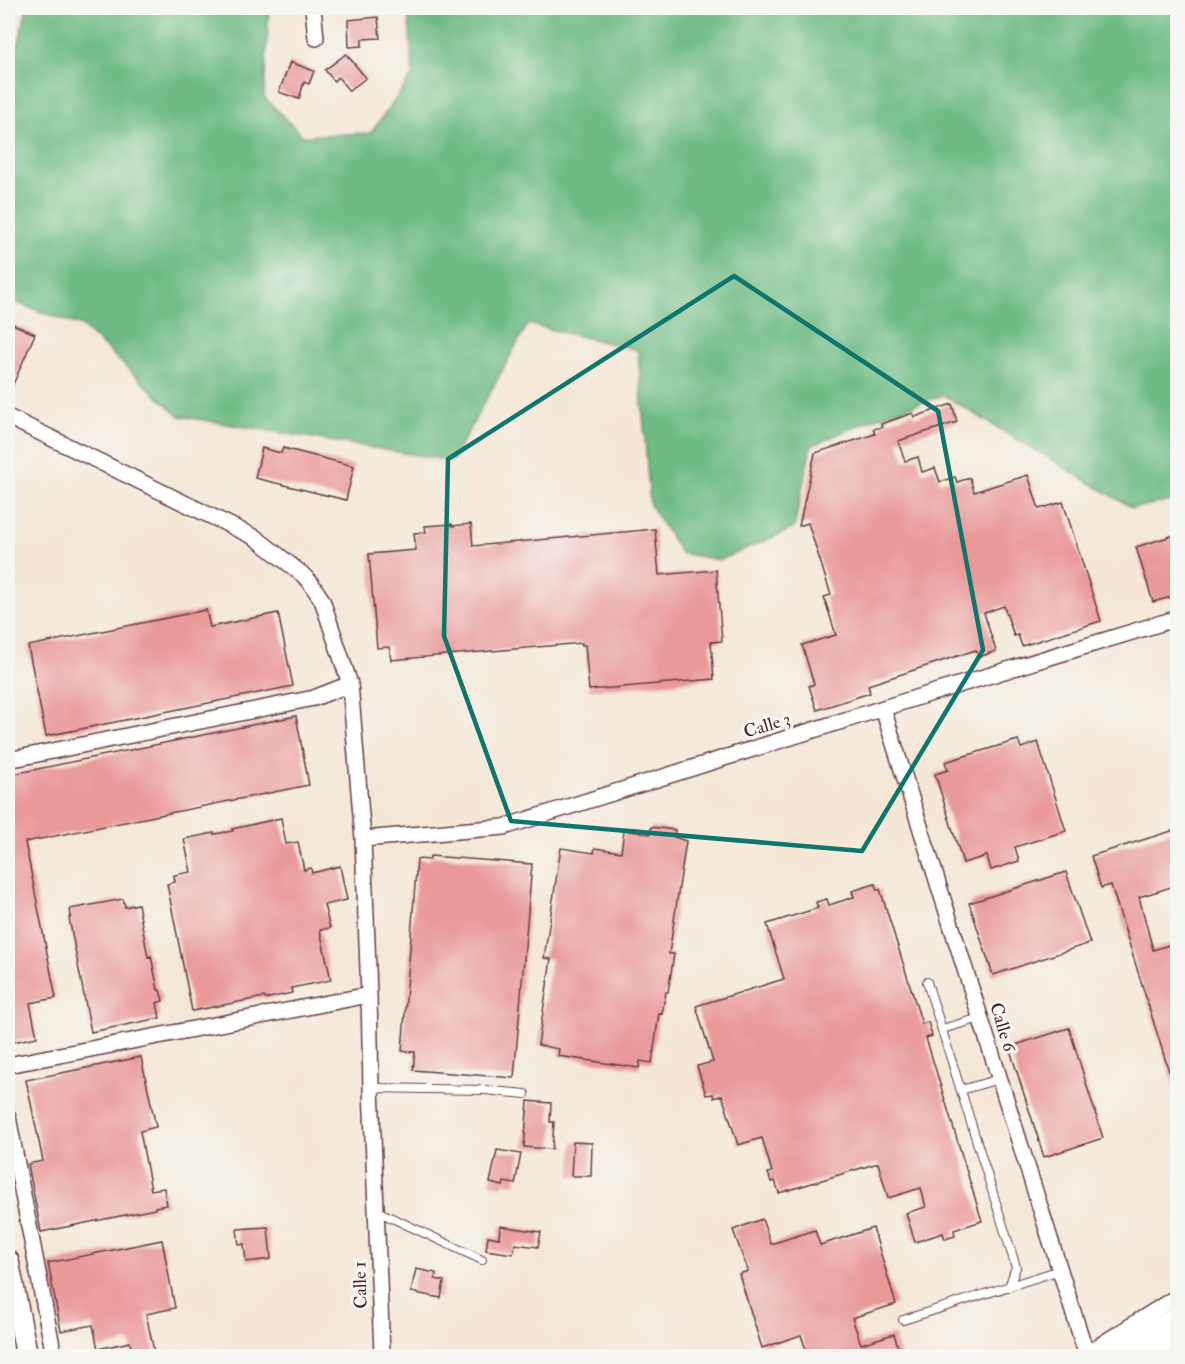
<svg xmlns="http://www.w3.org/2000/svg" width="1185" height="1364" font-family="'IM FELL Double Pica',serif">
<rect width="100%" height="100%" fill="#f6f6f2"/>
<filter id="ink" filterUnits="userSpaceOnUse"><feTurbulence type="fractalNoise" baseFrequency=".0167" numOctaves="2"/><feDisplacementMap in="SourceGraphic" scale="12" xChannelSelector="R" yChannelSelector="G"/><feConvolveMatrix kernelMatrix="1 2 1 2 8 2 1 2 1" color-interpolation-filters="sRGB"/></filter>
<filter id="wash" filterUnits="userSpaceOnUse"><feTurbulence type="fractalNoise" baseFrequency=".008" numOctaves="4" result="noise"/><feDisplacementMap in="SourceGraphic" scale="24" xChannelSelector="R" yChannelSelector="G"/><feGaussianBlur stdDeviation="1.35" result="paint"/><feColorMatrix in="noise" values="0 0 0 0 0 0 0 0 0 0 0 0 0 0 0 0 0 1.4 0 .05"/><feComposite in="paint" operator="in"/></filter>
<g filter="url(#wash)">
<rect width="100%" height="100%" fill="#f4e7d6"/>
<!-- forest -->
<path fill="#6ebb83" stroke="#5c6d57" stroke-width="1.5" d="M27,8H269L264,97L303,136L371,133L413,75L408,8H1177V500L1132,508L943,395L870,420L811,446L794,528L720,560L681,553L650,505L638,350L528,324L452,461L179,416L82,326L8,300V87Z"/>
<g id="blocks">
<!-- building -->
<path fill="#e99998" d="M378,17L380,38L362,39V46L349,47L348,20Z
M346,54L366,78L349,91L338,77L334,81L325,70Z
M290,62L314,71L309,84L304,82L299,99L279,92Z
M8,322L35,334L8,396Z
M952,404L957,422L898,441L905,461L918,457L922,472L935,468L940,482L955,477L957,482L970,478L974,492L1028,475L1039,509L1063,502L1101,621L1022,646L1018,635L1014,636L1004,606L984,613L996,651L979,657L976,650L868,685L870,693L817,710L809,686L814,684L802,645L836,635L824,597L831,595L808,523L799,526L815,453L875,434L873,429L882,427L881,424L913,413L915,417Z
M262,448L281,453L283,448L354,466L346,500L255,478Z
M452,524V526L471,524L473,546L655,529L659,575L716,570L722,641L711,642L714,679L589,690L585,645H582V643L391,660L389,647L377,648L369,554L416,550L414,533L426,532L425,526Z
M1178,534V595L1153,602L1136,547Z
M206,610L210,627L278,613L293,686L46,736L28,646Z
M296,716L309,785L25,842L56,998L30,1003L37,1037L8,1043V775Z
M1018,740L1021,748L1038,742L1066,831L1015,847L1019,861L991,870L987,856L963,863L935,774L948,770L945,762Z
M281,818L286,844L298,842L304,870L311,868L312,873L340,866L347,900L324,905L330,928L320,930L331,980L291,988L292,993L265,999L264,997L192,1011L167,884L175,882L174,875L191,872L184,839L214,833V834L233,831L232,829Z
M651,827L675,830L674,837L686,841L669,954H674L668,992H666L662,1014L659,1013L652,1063L640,1061L639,1068L558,1056L559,1049L538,1045L551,959L544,958L561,848L594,853L595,848L621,852L624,830L650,834Z
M1178,829V885L1139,897L1153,950L1178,942V1091H1175L1111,885L1101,888L1091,856Z
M430,856L532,864L514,1078L413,1070L415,1052L402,1051L417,859L430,860Z
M1066,872L1090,943L993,975L969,903Z
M875,884L877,890L880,889L922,1024L928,1022L932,1036L926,1038L982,1221L954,1230L955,1236L945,1239L943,1233L915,1242L906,1213L926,1207L921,1188L888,1198L878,1163L779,1193L775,1181L771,1182L768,1173L772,1172L762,1138L738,1145L722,1095L714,1098L713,1094L706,1095L697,1066L713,1062L696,1006L784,979L767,924L818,908L816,902L827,899L829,905L854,897L852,891Z
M123,899L125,907L138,904L148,957L151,956L158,990H160L163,1001L157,1003L160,1018L91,1032L69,918L71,917L70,909Z
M1069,1028L1103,1138L1044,1157L1009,1047Z
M141,1057L156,1127L140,1131L151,1190L164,1188L167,1205L155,1207V1209L41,1232L28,1164L43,1161L26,1080Z
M528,1101L551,1103L550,1122H554L552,1149L524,1147Z
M573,1142L592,1143L591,1176H571Z
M497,1150L521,1154L515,1184L504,1182L503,1186L490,1183Z
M762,1219L771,1244L815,1230L820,1245L873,1228L896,1304L852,1318L861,1344L894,1334L901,1356H808L801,1335L762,1348L739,1274L748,1271L733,1230Z
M500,1226L541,1232L538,1247L515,1244L513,1254L486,1250L488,1236L499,1238Z
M268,1227L271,1259L246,1262L244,1244L239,1245L237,1229Z
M162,1240L175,1308L146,1314L155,1356H133L130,1342L98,1349L93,1325L61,1331L48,1263Z
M416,1269L436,1273L435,1279L444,1281L441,1298L411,1292Z"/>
</g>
</g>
<g filter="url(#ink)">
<use href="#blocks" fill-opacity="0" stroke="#643d45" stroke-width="1.5"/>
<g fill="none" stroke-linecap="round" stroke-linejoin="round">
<defs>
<path id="lane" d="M927,982L1016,1267L1009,1287
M942,1029L980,1018
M371,1088L485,1090L525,1094
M961,1090L999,1079
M377,1211L482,1260
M903,1320L1060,1270"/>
<path id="street" d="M313,8L316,38
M8,417L256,538L302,574L310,582L322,600L350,684L363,839L369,995L371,1088L382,1353L379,1356
M883,709L1087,1356
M8,760L314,698L350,684
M363,839L504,827L909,700L1178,618
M8,1065L369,995
M8,1117L54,1356
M1083,1356L1178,1296"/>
<path id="secondary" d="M8,1261L27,1356"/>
<path id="primary" d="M1115,1356L1178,1319
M1153,1356L1178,1342"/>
</defs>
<!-- lane casing -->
<use href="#lane" stroke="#643d45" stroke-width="10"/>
<!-- street casing -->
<use href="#street" stroke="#643d45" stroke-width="18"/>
<!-- secondary casing -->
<use href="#secondary" stroke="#643d45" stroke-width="24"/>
<!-- primary casing -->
<use href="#primary" stroke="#643d45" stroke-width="27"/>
<!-- lane -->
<use href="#lane" stroke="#fff" stroke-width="8"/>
<!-- street -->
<use href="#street" stroke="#fff" stroke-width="15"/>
<!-- secondary -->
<use href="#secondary" stroke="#fff" stroke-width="21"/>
<!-- primary -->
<use href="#primary" stroke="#fff" stroke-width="24"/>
</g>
</g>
<!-- marked area -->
<path fill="none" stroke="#0f766e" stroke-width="4.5" stroke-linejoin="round" d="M734,276L938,411L983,650L862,851L511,821L444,636L448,459Z"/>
<g text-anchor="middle" stroke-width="6" stroke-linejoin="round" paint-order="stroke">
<!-- street labels -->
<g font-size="18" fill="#4a1f2b" stroke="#f6f6f2">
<text transform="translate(767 725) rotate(-17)" y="6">Calle 3</text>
<text transform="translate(1003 1027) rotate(73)" y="6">Calle 6</text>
<text transform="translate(360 1285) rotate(-92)" y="6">Calle 1</text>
</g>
</g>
<!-- margin -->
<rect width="1185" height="1364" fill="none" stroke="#f6f6f2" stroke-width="30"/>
</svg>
